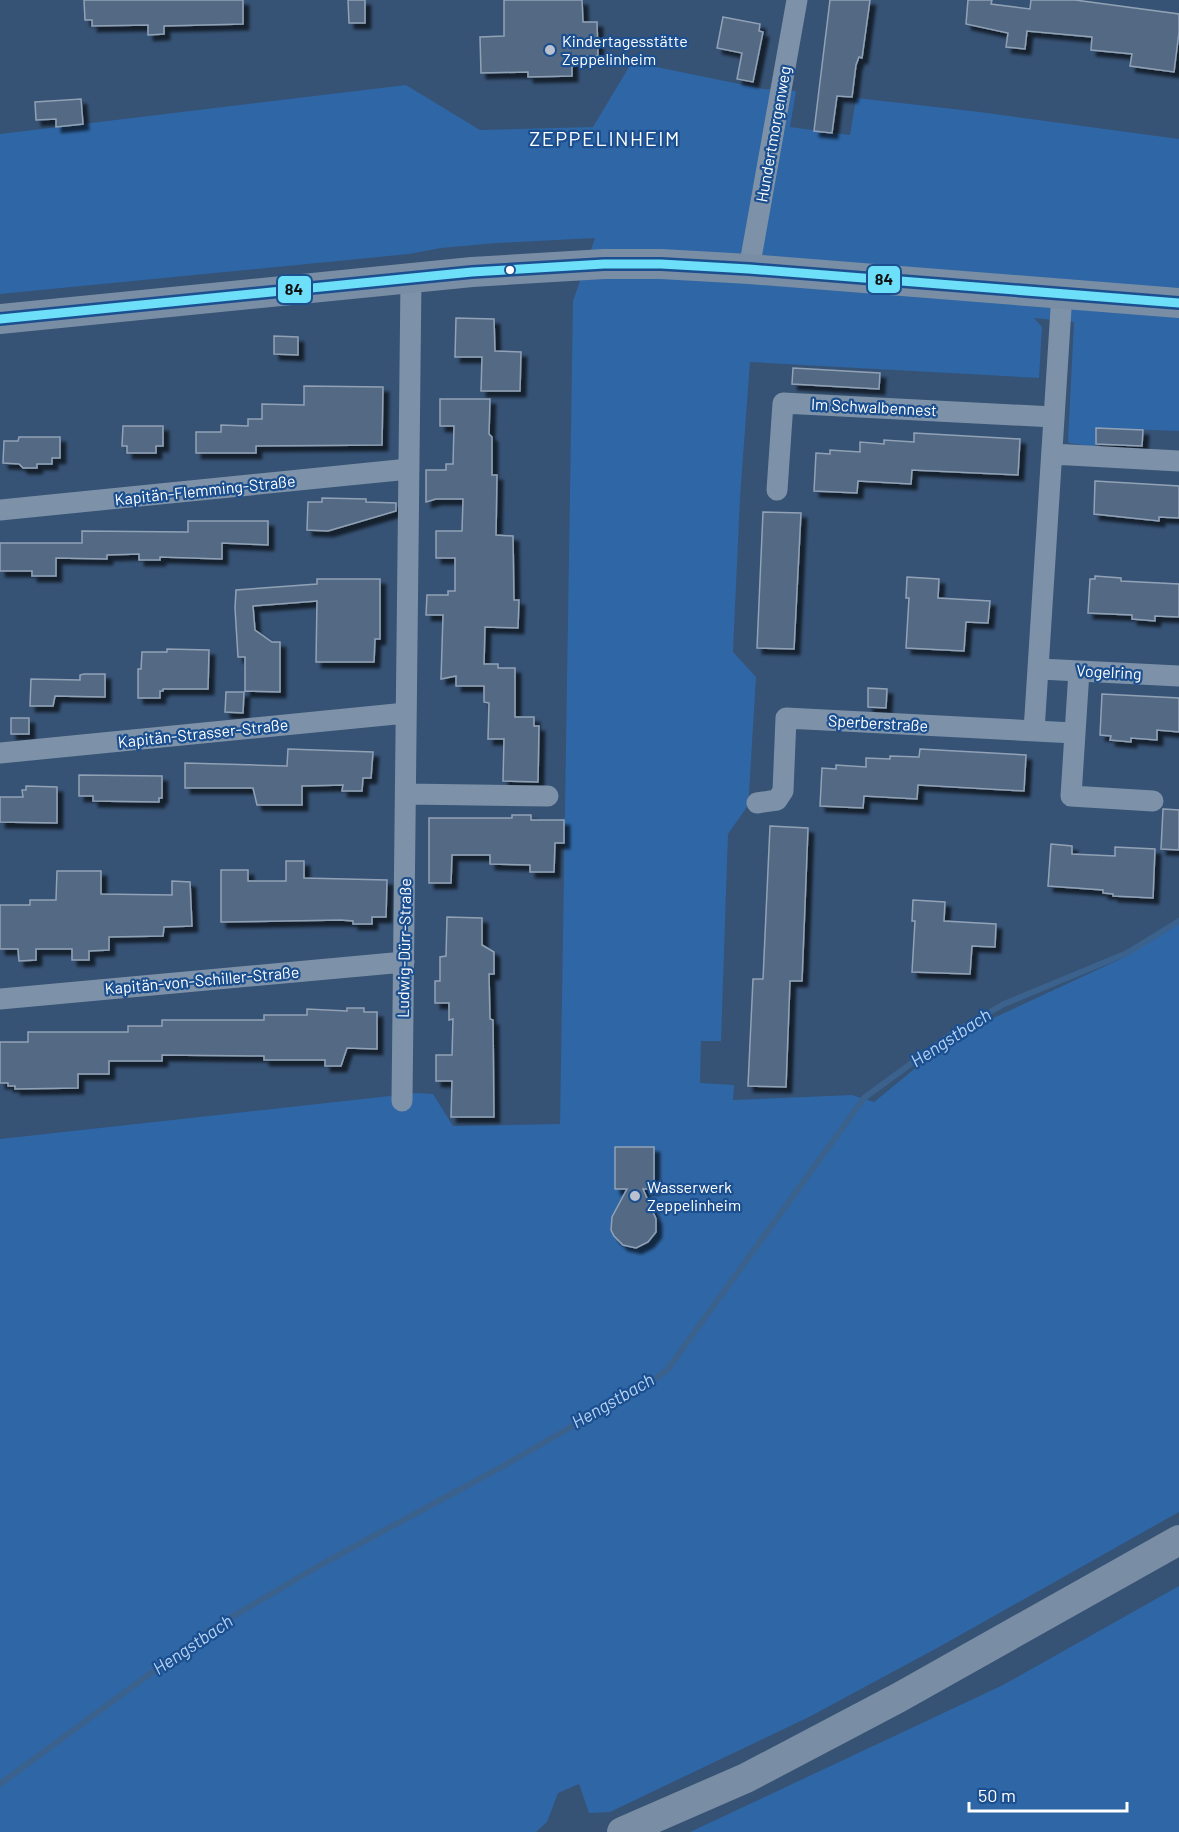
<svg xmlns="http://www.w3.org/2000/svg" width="1179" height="1832" font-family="Barlow,sans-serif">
<defs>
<filter id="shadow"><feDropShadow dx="5.5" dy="5.5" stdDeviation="1.5" flood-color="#0009"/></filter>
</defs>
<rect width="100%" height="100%" fill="#365274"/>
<!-- green -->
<path fill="#2f66a5" d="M632,62L764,89L796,91L790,127L850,135L856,98L980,112L1179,139V431L1097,428L1095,447L1069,443L1068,441L1074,322L1034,318L1042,327L1039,378L750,362L740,498L733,652L756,677L749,794L747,807L728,834L721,1041H701L700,1083L734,1085L733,1100L852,1095L874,1102L918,1066L985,1022L1127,956L1179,918V1512L939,1647L811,1716L610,1812L589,1813L579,1784L558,1793L547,1822L536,1832H0V1139L417,1093L433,1094L453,1126L560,1124L573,301L595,238L497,243L441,248L409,254L0,294V134L406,85L480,130L593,127Z
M1179,1586V1832H690L1003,1685Z"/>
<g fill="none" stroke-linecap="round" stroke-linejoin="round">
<!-- stream -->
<path stroke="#3b618d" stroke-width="6" d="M0,1784L208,1631L322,1564L496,1470L653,1380L667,1370L864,1098L953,1033L1004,1004L1127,953L1179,921"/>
</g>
<!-- building -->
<path fill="#526984" stroke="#92a2b6" stroke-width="1.5" filter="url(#shadow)" d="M84,0H243V24L164,26V34L148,35V25L92,26V20H85Z
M348,0H365V23H349Z
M504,0H582L583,22H597L598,56H586V60L572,61V76L528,77V72L481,73L480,37L504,36Z
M830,0H870L862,58L859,57L856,65L852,97L837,96L832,133L814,131Z
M968,0H992L991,4L1030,9L1031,0H1075L1179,14V32L1174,72L1130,66L1132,54L1091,50L1092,37L1027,31L1025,49L1006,47L1008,33L966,24Z
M723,17L760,24L759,31L763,32L753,82L737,79L742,53L717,48Z
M81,99L83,124L56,127V119L36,120L35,102Z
M456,318L494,319L495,351L521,352L520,391H481L482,357H455Z
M274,336L298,337V355L274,354Z
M793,368L880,373L879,389L792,384Z
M304,386L383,387L382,445L256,446V453H196V432H221V425L248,426V419H262V404L304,405Z
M440,399H490L489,434L492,437V475H497L496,535L513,536L514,600H519L518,628L485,627L484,664H498V668H515V717H534V726H539L538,782L503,781L504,739H488L489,703L484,702V686H456V676L441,679L443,615H426L427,595H448V591H455V558H436V531H462L463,499H436L426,502V470H446V464H453L454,426H440Z
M123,426H163V446H156V453H127V446H122Z
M1096,428L1143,430L1142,446L1096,444Z
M914,433L1020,439L1018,475L912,470L911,484L858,481L857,493L814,491L816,453L830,454V450L860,452V442L884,444V440L914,442Z
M19,437H60V458H52V464H37V468H23L19,464L3,463L4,441H18Z
M1095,481L1179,486V518L1159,517V521L1094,514Z
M322,498L366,499V502L396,503V511L328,531L307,530L308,502H322Z
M763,512L801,513L794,649L757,648Z
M188,521H268V545L222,543V559L160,557V560H139V554L107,555V559L56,558V576H32V571H0V543H82V531L188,532Z
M1095,576L1121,578V581L1179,584V617L1155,616V621L1132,619V615L1088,613L1090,579H1095Z
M907,577L939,579L938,598L990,601L988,623L966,622L964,651L906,648L909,598H906Z
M317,579H380V639H375L374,662H316L317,601L253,606L255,630L272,642H280V692L245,691V657H238L235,608L236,590L317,584Z
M167,649L209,650L208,689H163V691H160V698H138V669H141L142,652H167Z
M84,674H105V697L55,696L53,706H30L31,679L80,680V675Z
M868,688L887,689L886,708L868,707Z
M226,692H244L243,713L225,712Z
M1102,694L1179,698V732L1157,730V740L1131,738V742L1110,740L1111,736L1100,735Z
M11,718H29V734H11Z
M288,749L373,752L371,778H363L362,791H342L343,785L302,786V805H257L253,788H185V763L287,766Z
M920,749L1026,755L1024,791L918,785L917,799L864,796L863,808L820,806L822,768L836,769V765L866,767V758L890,759V756L919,757Z
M79,775L162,776V798H159V802L93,801V796H79Z
M26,786L57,787V823L0,822V797H23L22,790H26Z
M1163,809L1179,810V850L1161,849Z
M512,815H531V820H564V843H555L554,872H530V865L490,864V855H452L451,883H429V818H512Z
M770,826L808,828L802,981H790L786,1087L748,1086L753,979H763Z
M1051,844L1072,846V854L1115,856V847L1155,849L1153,898L1113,896V894L1103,893V890L1048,886Z
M286,861H304V878L387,880L386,917H372V924H353V921L341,920L221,922V870H248V881H286Z
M57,871H101V894L172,895V881L190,882L192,926L164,927L163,936L109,937V950L89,951V960H72V949H36V960L19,961L18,949H0V905H30V900H56Z
M913,900L945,902L944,921L996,924L995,947L972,946L970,974L912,972L915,921H912Z
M447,917L482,918V945L494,952V974H489L490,1019L493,1020L494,1117H451L452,1081H436V1055H452L453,1019L449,1020V1003H435V981H440V957L446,956Z
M347,1008H364V1012H377V1049L347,1048L341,1066H325V1060H264V1056L162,1055V1061H109V1074H78V1088L15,1089V1086H8V1083H0V1042H28V1032H128V1026H162V1020H264V1015H307V1009L347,1011Z
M615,1147H654V1189H643L656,1219V1232L648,1242L636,1248L623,1245L614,1236L611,1230L612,1217L627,1189H615Z"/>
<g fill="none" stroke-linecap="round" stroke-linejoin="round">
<!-- street -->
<path stroke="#7d92a8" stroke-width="21" d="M749,269L797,0
M1052,454L1179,461
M777,490L783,403L1053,417
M0,510L409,469
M1040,669L1179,676
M1079,671L1071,796L1153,801
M1034,731L1062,293
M0,753L406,713
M407,794L548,796
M757,803L777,800L783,791L786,718L1074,733
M0,999L404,962
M402,1101L411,278"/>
<!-- secondary -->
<path stroke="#798da4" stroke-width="30" d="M0,319L472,272L604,264H661L749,269L1179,303
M622,1832L746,1778L898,1698L1179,1540"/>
<defs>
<path id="bus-1" d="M0,319L472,272L604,264H661L749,269L1179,303"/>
</defs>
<!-- bus-1 casing -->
<use href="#bus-1" stroke="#1b4f8f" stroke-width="14"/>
<!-- bus-1 -->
<use href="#bus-1" stroke="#6ddff8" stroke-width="9"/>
</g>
<!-- markers -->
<g fill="#b9c2ce" stroke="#1b4f8f" stroke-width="2">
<circle cx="550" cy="50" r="6"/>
<circle cx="635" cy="1196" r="6"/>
</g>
<circle fill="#fff" stroke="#1b4f8f" stroke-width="2" cx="510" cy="270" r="5"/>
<g text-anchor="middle" stroke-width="4.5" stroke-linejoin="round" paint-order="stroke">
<!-- poi labels -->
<g font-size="16" fill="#fff" stroke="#1b4f8f" text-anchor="start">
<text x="562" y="47">Kindertagesstätte<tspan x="562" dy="18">Zeppelinheim</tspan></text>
<text x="647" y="1193">Wasserwerk<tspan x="647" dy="18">Zeppelinheim</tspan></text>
</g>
<!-- street labels -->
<g font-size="16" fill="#fff" stroke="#1b4f8f">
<text transform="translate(773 134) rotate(-80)" y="6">Hundertmorgenweg</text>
<text transform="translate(874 407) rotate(3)" y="6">Im Schwalbennest</text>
<text transform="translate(205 490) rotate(-6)" y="6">Kapitän-Flemming-Straße</text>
<text transform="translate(1109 672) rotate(3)" y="6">Vogelring</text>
<text transform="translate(878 723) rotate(3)" y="6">Sperberstraße</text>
<text transform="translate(203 733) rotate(-6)" y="6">Kapitän-Strasser-Straße</text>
<text transform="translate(404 948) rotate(-89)" y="6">Ludwig-Dürr-Straße</text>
<text transform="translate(202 980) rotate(-5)" y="6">Kapitän-von-Schiller-Straße</text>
</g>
<!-- water labels -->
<g font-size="18" font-style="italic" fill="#b5d3f5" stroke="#1b4f8f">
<text transform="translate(951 1038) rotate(-33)" y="6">Hengstbach</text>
<text transform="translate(613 1401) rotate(-30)" y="6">Hengstbach</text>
<text transform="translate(193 1645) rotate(-34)" y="6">Hengstbach</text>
</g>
<!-- quarter labels -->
<g font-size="20" letter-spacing="1.5" fill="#fff" stroke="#1b4f8f">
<text x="605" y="146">ZEPPELINHEIM</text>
</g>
</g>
<g stroke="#1b4f8f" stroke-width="2">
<rect x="867" y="265" width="34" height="29" rx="6" fill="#6ddff8"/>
<rect x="277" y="275" width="35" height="29" rx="6" fill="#6ddff8"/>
</g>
<g font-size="16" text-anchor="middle" font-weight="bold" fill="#111">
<text x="884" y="285">84</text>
<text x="294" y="295">84</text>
</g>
<!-- scale -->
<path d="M969 1802v9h158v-9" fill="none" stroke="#ffffff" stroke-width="3"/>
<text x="978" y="1802" font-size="18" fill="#ffffff" stroke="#1b4f8f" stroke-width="4.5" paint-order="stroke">50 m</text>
</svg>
